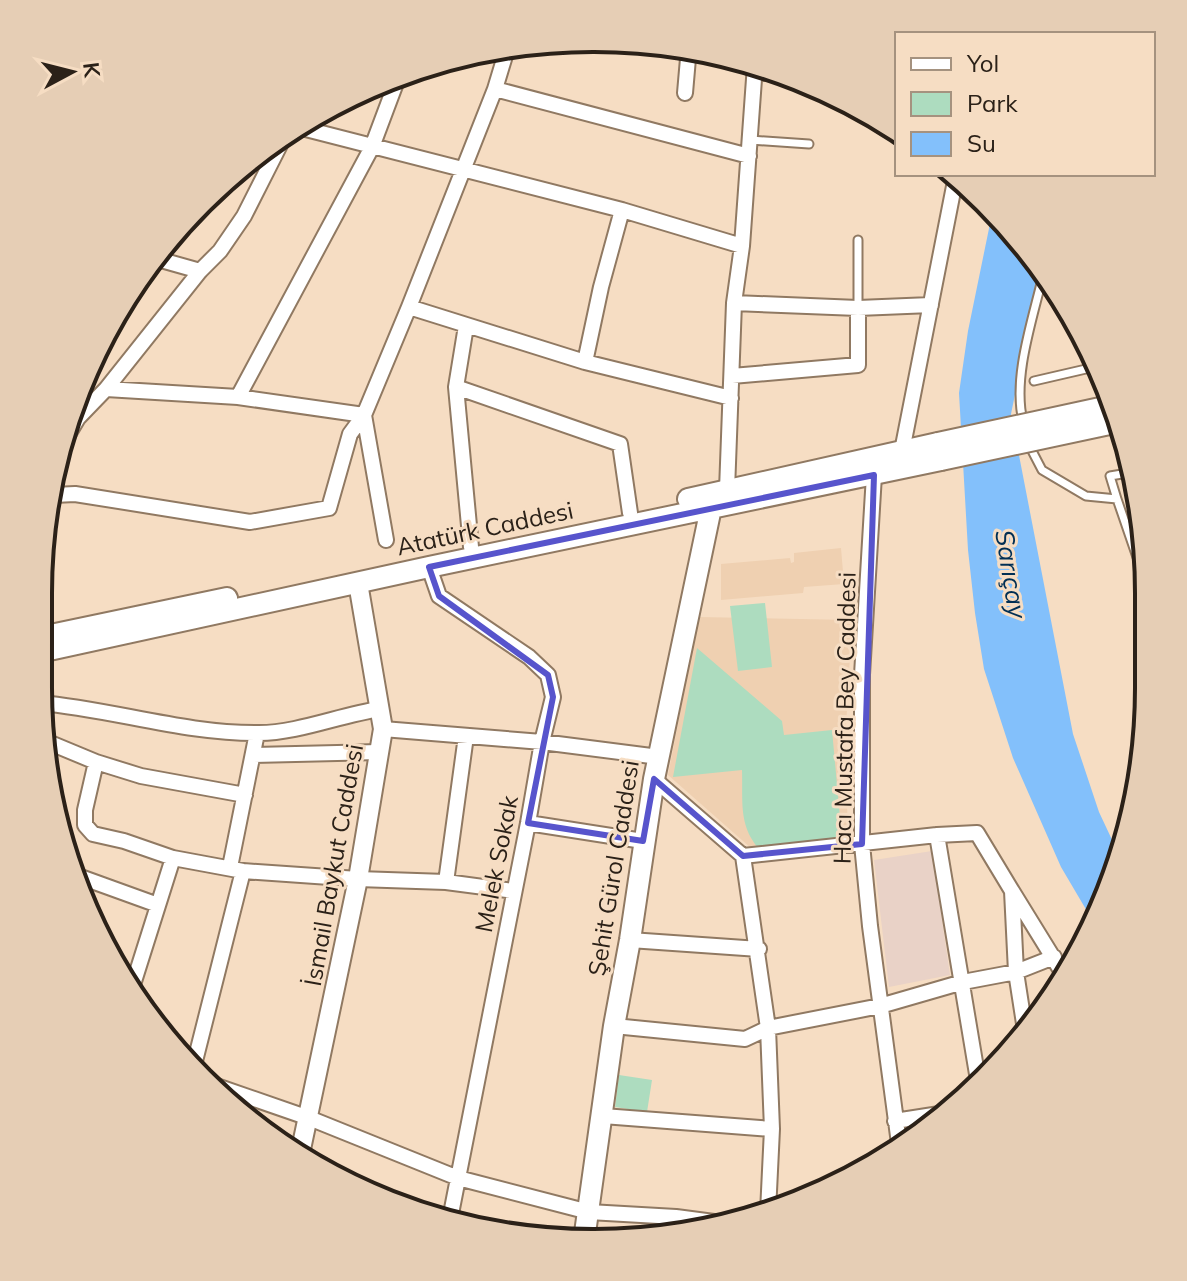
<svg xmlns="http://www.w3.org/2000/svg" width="1187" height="1281" font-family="Mulish,sans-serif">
<rect width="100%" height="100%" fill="#f6ddc3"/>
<!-- built -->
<path fill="#efd0b1" d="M841,548L844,584L804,587L803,593L721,600V564L790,558L791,563L794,562V553Z
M699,617L852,620L845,745L848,832L751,848L668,775Z"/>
<!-- industrial -->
<path fill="#e9d2c7" d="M932,851L950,975L889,987L874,860Z"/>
<!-- green -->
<path fill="#addcbf" d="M765,603L772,667L738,671L730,606Z
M697,648L782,721L784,735L832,730L842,839L761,851C738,827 743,802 742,770L673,777Z
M619,1075L652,1080L647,1112L615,1107Z"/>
<!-- water -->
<path fill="#83c0fb" d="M993,209L1041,267L1011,414L1073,734L1099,812L1121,859L1094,923L1061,867L1013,758L984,669L975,613L968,550L959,393L968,331Z"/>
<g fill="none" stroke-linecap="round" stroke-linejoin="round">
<defs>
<path id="service" d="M750,140L809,144
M858,308V240
M1034,381L1099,366
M1023,421C1012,376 1034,316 1044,271
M1029,445L1042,470L1086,496L1117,499L1140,566
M1117,499L1110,476L1134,472"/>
<path id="minor" d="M754,73H782
M495,89L749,156
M685,93L689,47
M294,126L622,210L742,246
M154,258L200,271
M734,303L858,308L931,305
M409,307L585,362L731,398
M466,326L456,387L471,547
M585,362L601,287L622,210
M732,376L858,365V308
M456,387L620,444L630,513
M106,389L238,397L364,415
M238,397L372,147L399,75
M364,415L386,540
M902,451L956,176
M874,475L862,675V844L870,926L900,1151
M54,495V470L62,445L78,418L106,389L200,271L220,251L244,216L287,131
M721,497L727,490L734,303L742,246L755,65
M48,500L54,495L75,494L250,522L329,508L350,434L364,415L409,307L495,89L508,46
M429,567L439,596L529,657L548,675L553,697L542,742L528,823L449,1224
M40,703C112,709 185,734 259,733C298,733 340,715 380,709
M383,729L542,742L659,757
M43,740L96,762L141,776L245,795
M253,755L379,752
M96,762L85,810V825L93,834L124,841L173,858L243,871L358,879L446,882L514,891
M654,779L743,856L768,1028L772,1129L768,1212
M528,823L643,841
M937,835L979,1086
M743,856L937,835L977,833L1012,891L1016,972L1025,1030
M230,867L257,733
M75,875L158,905
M446,882L466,736
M1012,891L1065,977
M630,940L759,949
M131,991L173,858
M614,1026L745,1039L768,1028L880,1006L963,982L1016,972L1054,957
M193,1069L243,871
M205,1082L309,1118L458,1178L589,1212L676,1217L729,1224
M603,1116L772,1129
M895,1121L946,1113
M673,1234L676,1217"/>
<path id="tertiary" d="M300,1154L358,879L383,729L358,583"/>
<path id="secondary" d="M688,499L938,443
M41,637L227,598
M40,652L429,567L941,460
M584,1240L614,1026L630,940L654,779L711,508"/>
</defs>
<!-- service casing -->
<use href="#service" stroke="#907962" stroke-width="11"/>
<!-- minor casing -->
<use href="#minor" stroke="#907962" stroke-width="18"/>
<!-- tertiary casing -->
<use href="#tertiary" stroke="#907962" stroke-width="22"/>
<!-- secondary casing -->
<use href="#secondary" stroke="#907962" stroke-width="24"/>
<!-- service -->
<use href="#service" stroke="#fff" stroke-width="7"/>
<!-- minor -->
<use href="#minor" stroke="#fff" stroke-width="14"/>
<!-- tertiary -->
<use href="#tertiary" stroke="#fff" stroke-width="18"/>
<!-- secondary -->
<use href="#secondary" stroke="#fff" stroke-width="20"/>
<defs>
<path id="secondary-bridge" d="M938,443L1114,405
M941,460L1119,422"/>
</defs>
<!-- secondary-bridge casing -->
<use href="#secondary-bridge" stroke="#907962" stroke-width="24" stroke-linecap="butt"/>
<!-- secondary-bridge -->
<use href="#secondary-bridge" stroke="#fff" stroke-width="20"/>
</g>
<!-- marked area -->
<path fill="none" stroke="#5754cc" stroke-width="6" stroke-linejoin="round" d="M874,475L862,844L743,856L654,779L643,841L528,823L553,697L548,675L439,596L429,567Z"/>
<g text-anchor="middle" stroke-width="6" stroke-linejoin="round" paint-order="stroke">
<!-- street labels -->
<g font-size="24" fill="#2b2118" stroke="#f6ddc3">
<text transform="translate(485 529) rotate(-12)" y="8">Atatürk Caddesi</text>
<text transform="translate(845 718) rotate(-89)" y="8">Hacı Mustafa Bey Caddesi</text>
<text transform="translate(497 864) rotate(-79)" y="8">Melek Sokak</text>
<text transform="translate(334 865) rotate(-80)" y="8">İsmail Baykut Caddesi</text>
<text transform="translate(614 868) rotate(-81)" y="8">Şehit Gürol Caddesi</text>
</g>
<!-- water labels -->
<g font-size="26" font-style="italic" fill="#012f54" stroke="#f6ddc3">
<text transform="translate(1011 574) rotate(81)" y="9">Sarıçay</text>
</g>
</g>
<!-- crop -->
<path d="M0 0H1187V1281H0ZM593 52H594A541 541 0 0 1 1135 593V688A541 541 0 0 1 594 1229H593A541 541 0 0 1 52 688V593A541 541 0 0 1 593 52Z" fill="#e6ceb5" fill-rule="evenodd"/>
<path fill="none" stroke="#2b2118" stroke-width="4" d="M593 52H594A541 541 0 0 1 1135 593V688A541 541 0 0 1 594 1229H593A541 541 0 0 1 52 688V593A541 541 0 0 1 593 52Z"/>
<!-- legend -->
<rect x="895" y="32" width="260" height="144" fill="#f6ddc3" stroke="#a5927f" stroke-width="2"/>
<rect x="911" y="58" width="40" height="12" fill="#ffffff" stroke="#a5927f" stroke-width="2"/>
<text x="967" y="72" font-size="24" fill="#2b2118">Yol</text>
<rect x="911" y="92" width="40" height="24" fill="#addcbf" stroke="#a5927f" stroke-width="2"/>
<text x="967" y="112" font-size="24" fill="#2b2118">Park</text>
<rect x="911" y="132" width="40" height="24" fill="#83c0fb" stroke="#a5927f" stroke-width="2"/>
<text x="967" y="152" font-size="24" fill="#2b2118">Su</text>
<!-- north arrow -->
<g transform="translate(72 72) rotate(83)" stroke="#f6ddc3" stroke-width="6" paint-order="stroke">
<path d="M0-6L14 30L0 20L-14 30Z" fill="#2b2118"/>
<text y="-12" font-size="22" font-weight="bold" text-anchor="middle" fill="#2b2118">K</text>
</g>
</svg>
